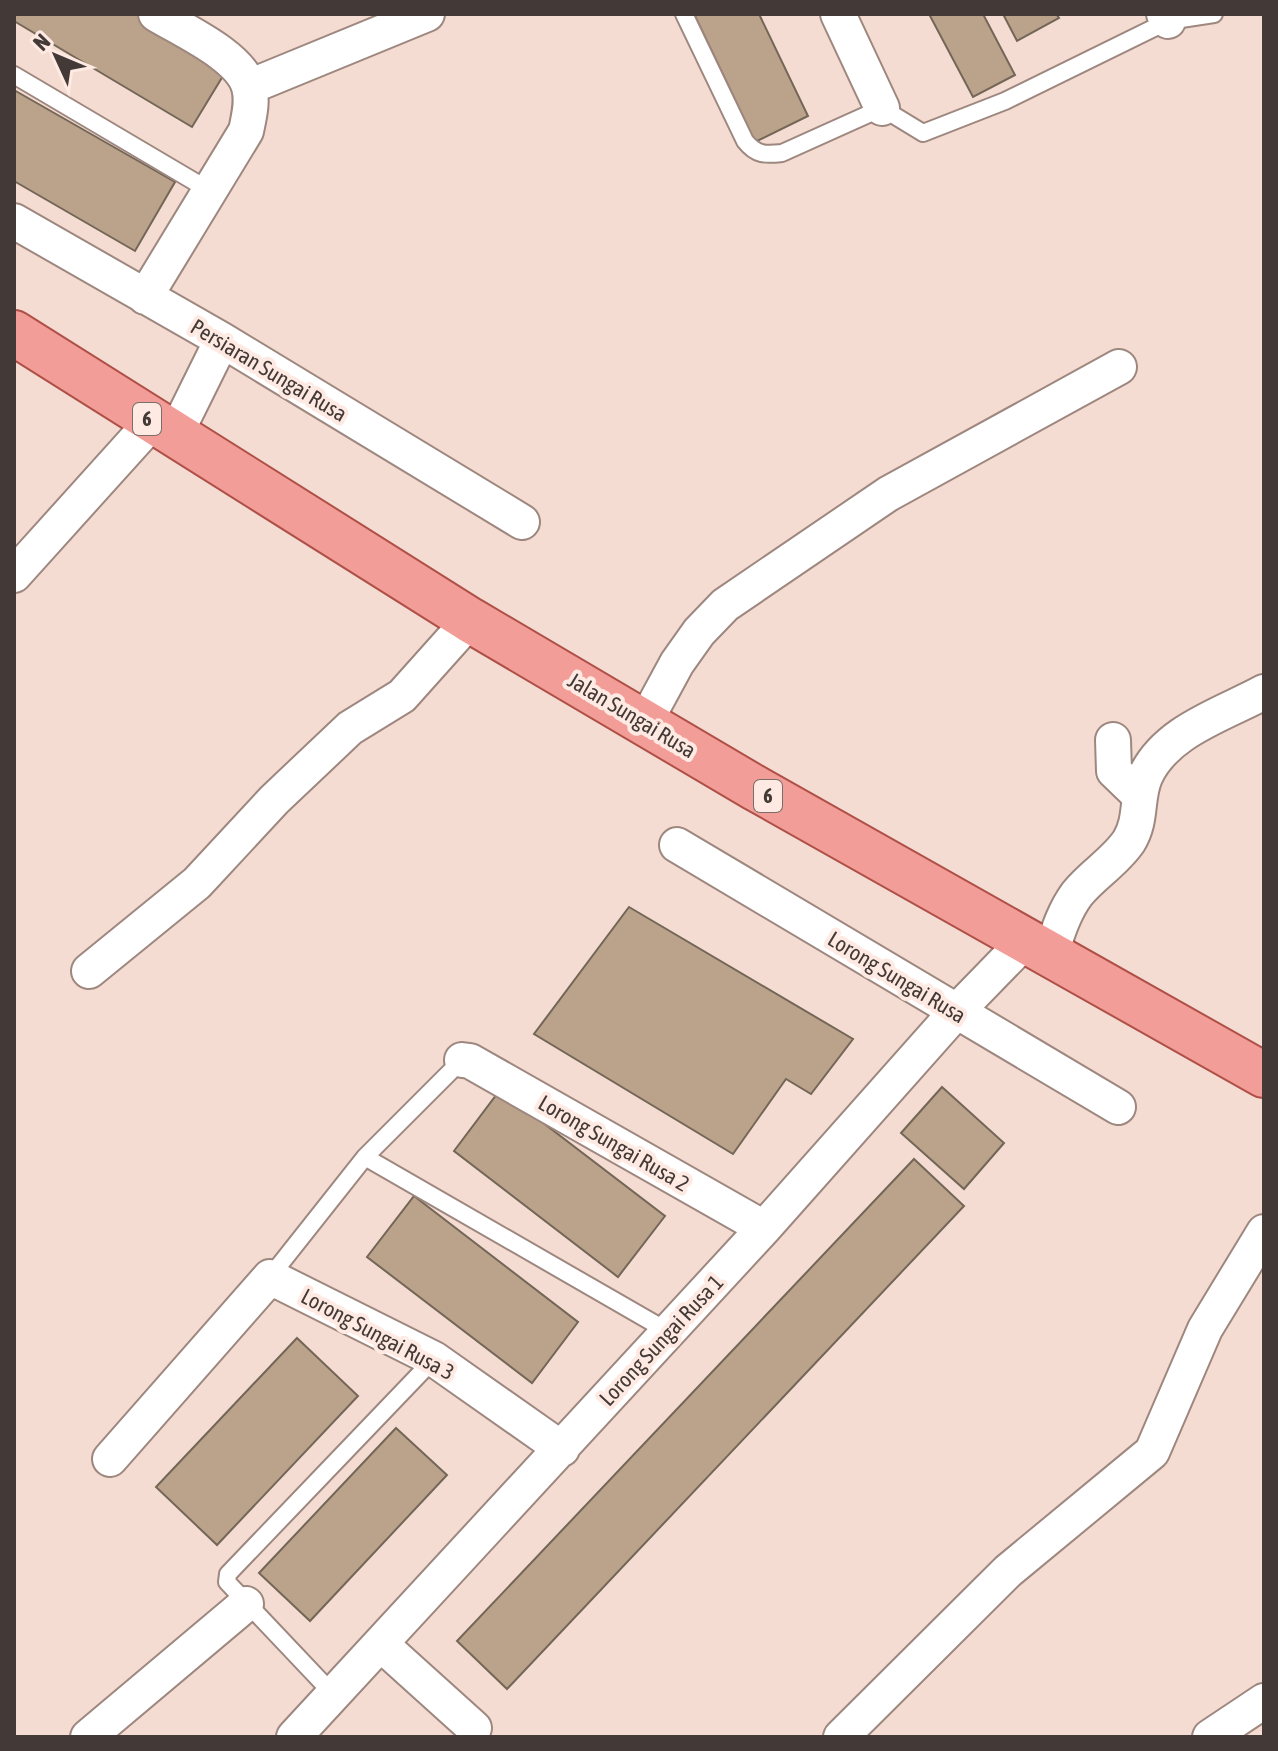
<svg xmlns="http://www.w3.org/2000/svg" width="1278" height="1751" font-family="'Asap Condensed',sans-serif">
<rect width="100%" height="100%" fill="#f4dcd2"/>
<!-- building -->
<path fill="#baa28b" stroke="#746657" stroke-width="2" d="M14,14H142L229,66L192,127L14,21Z
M694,14H759L808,116L755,142Z
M929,14H983L1015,75L973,97Z
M1003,14H1056L1059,18L1017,41Z
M14,90L175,182L135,251L14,181Z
M629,907L853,1039L811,1094L786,1079L733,1154L534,1034Z
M942,1087L1004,1143L964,1189L901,1133Z
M500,1090L665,1216L618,1277L454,1151Z
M914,1159L964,1206L507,1689L457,1641Z
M414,1196L578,1322L532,1383L367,1257Z
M297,1338L358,1396L217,1545L156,1487Z
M396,1428L447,1475L310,1621L259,1573Z"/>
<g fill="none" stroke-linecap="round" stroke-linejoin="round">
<defs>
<path id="service" d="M684,14L745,141C756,155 765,155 782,153L882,108L923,133L1005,101L1168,21L1214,14
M14,75L212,192
M365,1157L669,1332
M270,1277L365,1157L462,1060
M333,1694L227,1582L228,1574L434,1359"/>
<path id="minor" d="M838,14L882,108
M1164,14L1168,21
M249,87L427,14
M14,221L222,340L522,522
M145,297L246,131C249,117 253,101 249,87C241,56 182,30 156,14
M175,435L222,340
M14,575L152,422
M645,722L677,663L699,632L725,605L888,494L1119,367
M1113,740L1114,771L1140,796
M677,845L1118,1107
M1050,956C1057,935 1063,913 1077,894C1092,875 1115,862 1129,841C1142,820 1136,798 1145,777C1165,731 1224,714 1264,692
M89,971L197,883L274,800L350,728L402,696L470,620
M462,1060L470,1061L764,1228
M110,1459L270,1277L434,1359L562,1449
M382,1645L474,1728
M88,1737L246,1604
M294,1737L764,1228L955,1013L1025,941
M841,1737L1008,1571L1152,1452L1205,1329L1264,1232
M1210,1737L1264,1701"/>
<path id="primary" d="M14,333L470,620L755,788L1264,1075"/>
</defs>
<!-- service casing -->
<use href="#service" stroke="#9d877f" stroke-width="20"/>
<!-- minor casing -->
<use href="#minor" stroke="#9d877f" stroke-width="38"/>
<!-- primary casing -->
<use href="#primary" stroke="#af5048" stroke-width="48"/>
<!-- service -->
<use href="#service" stroke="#fff" stroke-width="16"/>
<!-- minor -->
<use href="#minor" stroke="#fff" stroke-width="34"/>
<!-- primary -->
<use href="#primary" stroke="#f29d97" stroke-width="44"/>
</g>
<g text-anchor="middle" stroke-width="8" stroke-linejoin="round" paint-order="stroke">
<!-- shield labels -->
<g fill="#feeae2" stroke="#7b6e6a" stroke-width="2">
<rect x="133" y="403" width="28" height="32" rx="6"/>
<rect x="754" y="780" width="28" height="32" rx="6"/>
</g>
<g font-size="20" font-weight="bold" fill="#433936">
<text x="147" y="426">6</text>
<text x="768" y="803">6</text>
</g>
<!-- street labels -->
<g font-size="22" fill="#433936" stroke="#feeae2">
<text transform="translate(269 370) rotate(31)" y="8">Persiaran Sungai Rusa</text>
<text transform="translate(632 715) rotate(31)" y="8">Jalan Sungai Rusa</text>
<text transform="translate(897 977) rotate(31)" y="8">Lorong Sungai Rusa</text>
<text transform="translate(614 1143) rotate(30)" y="8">Lorong Sungai Rusa 2</text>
<text transform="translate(378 1334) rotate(28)" y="8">Lorong Sungai Rusa 3</text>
<text transform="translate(661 1340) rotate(-47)" y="8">Lorong Sungai Rusa 1</text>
</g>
</g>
<!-- border -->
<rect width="1278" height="1751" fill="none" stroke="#433936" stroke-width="32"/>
<!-- north arrow -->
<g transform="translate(56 56) rotate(314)" stroke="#feeae2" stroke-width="6" paint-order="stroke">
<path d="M0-6L14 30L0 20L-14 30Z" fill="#433936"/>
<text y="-12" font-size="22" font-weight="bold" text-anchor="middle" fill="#433936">N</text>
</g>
</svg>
